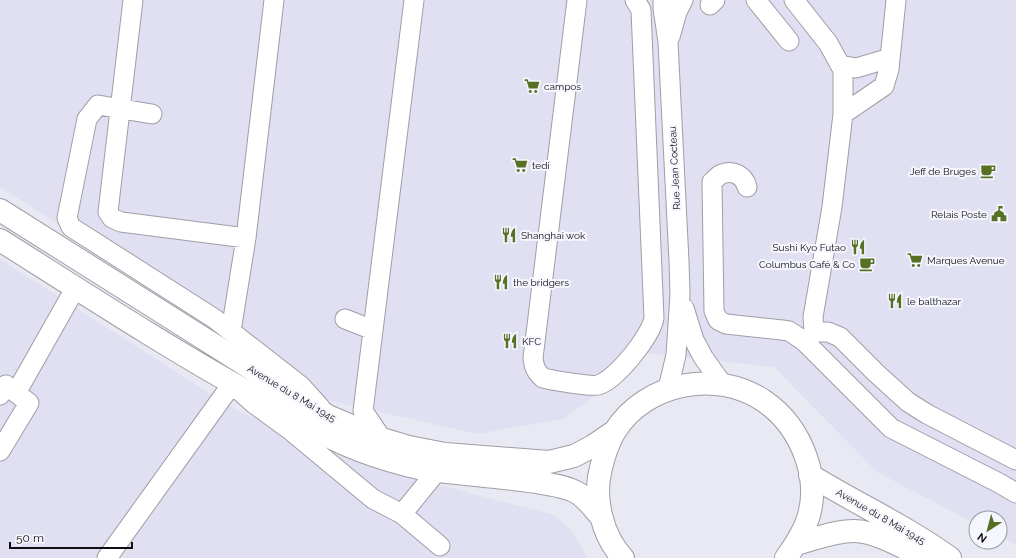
<svg xmlns="http://www.w3.org/2000/svg" width="1016" height="558" font-family="Raleway,sans-serif">
<rect width="100%" height="100%" fill="#e9e9f3"/>
<!-- built -->
<path fill="#e1e0f2" d="M0,0H1016V545L1000,537V518H976V524L877,472L774,367L644,353L601,391L563,419L477,434L323,399L272,361L0,187Z
M0,259L231,407L288,435L352,460L413,478L554,515L570,529L588,558H0Z"/>
<g fill="none" stroke-linecap="round" stroke-linejoin="round">
<defs>
<path id="minor" d="M133,0L108,212L112,218L121,222L246,238
M577,0L533,358C534,367 536,372 543,378C551,380 591,387 598,385C616,380 651,336 654,318L641,10L635,0
M663,0V8L668,42L679,261L680,294L676,355L668,389
M756,0L789,41
M794,0L828,43L843,70V114
M896,0L889,69L884,86L843,114L832,207L813,317L814,332H828L840,337L876,373L908,402L927,414L1016,460
M710,5L715,0
M670,37L677,12L683,0
M840,65L856,68L890,58
M152,114L98,105L87,119L67,218L71,227L215,319L301,386L320,407
M747,187C744,175 733,170 722,174C718,175 715,180 712,182L714,311L718,320L726,324L782,330L789,331L804,341L891,428L999,483L1016,493
M684,308L694,340L703,357L723,385
M345,319L373,330
M231,331L246,238L274,0
M16,393L76,287
M0,395L6,385L29,403L0,451
M382,439L363,411L414,0
M402,514L437,471
M107,558L232,384L253,403L290,430L373,499L402,514L440,546"/>
<path id="major" d="M0,210L268,379L328,416L382,439L409,447L445,454L549,462L574,456L593,446L615,431
M0,240C84,293 168,348 255,396C293,418 331,441 373,455C394,462 416,469 439,471C471,475 504,477 536,482C549,484 565,486 576,492C587,498 594,509 602,518
M810,475C857,504 906,526 950,558
M796,544C815,539 834,531 854,531C875,531 905,548 924,558
M623,558C602,536 593,497 601,468C604,455 608,443 615,431C646,382 717,369 764,401C802,427 823,481 806,524C801,536 794,547 786,558"/>
</defs>
<!-- minor casing -->
<use href="#minor" stroke="#9e9ea7" stroke-width="21"/>
<!-- major casing -->
<use href="#major" stroke="#9e9ea7" stroke-width="24"/>
<!-- minor -->
<use href="#minor" stroke="#fff" stroke-width="19"/>
<!-- major -->
<use href="#major" stroke="#fff" stroke-width="22"/>
</g>
<!-- icons -->
<defs>
<symbol id="supermarket-bare" viewBox="-9 -9 18 18"><path d="M-6-5.5h2.5l.6 2H6L4.5 2H-2.5L-4.4-4H-6ZM-1.5 3.2a1.3 1.3 0 1 0 .1 0ZM3 3.2a1.3 1.3 0 1 0 .1 0Z" fill="#577124" stroke="#f6f6ff" stroke-width="2.5" paint-order="stroke"/></symbol>
<symbol id="cafe-bare" viewBox="-9 -9 18 18"><path d="M-5.5-4.5H6V0H3Q3 3.5 0 3.5H-2.5Q-5.5 3.5-5.5 0ZM3-3.2v2h1.7v-2ZM-6 4.5H4V6H-6Z" fill="#577124" stroke="#f6f6ff" stroke-width="2.5" paint-order="stroke"/></symbol>
<symbol id="civic-bare" viewBox="-9 -9 18 18"><path d="M-.6-6.5H3V-4.5H.6V-3L4-1V1h2V6H-6V1h2V-1L-.6-3ZM-1.2 2.5V6h2.4V2.5Z" fill="#577124" stroke="#f6f6ff" stroke-width="2.5" paint-order="stroke"/></symbol>
<symbol id="restaurant-bare" viewBox="-9 -9 18 18"><path d="M-5-6h1v4h1v-4h1v4h1v-4h1v5L-1.5 .5V6h-2V.5L-5-1ZM5-6V6H3V1.5H1.5Q1.5-4 5-6Z" fill="#577124" stroke="#f6f6ff" stroke-width="2.5" paint-order="stroke"/></symbol>
</defs>
<g fill-rule="evenodd">
<use href="#supermarket-bare" x="521" y="75" width="22" height="22"/>
<use href="#supermarket-bare" x="509" y="154" width="22" height="22"/>
<use href="#cafe-bare" x="977" y="160" width="22" height="22"/>
<use href="#civic-bare" x="988" y="203" width="22" height="22"/>
<use href="#restaurant-bare" x="498" y="224" width="22" height="22"/>
<use href="#restaurant-bare" x="847" y="236" width="22" height="22"/>
<use href="#supermarket-bare" x="904" y="249" width="22" height="22"/>
<use href="#cafe-bare" x="856" y="253" width="22" height="22"/>
<use href="#restaurant-bare" x="490" y="271" width="22" height="22"/>
<use href="#restaurant-bare" x="884" y="290" width="22" height="22"/>
<use href="#restaurant-bare" x="499" y="330" width="22" height="22"/>
</g>
<g text-anchor="middle" stroke-width="4" stroke-linejoin="round" paint-order="stroke">
<!-- poi labels -->
<g font-size="10" fill="#0f0f13" stroke="#f6f6ff" text-anchor="start">
<text x="544" y="90">campos</text>
<text x="532" y="169">tedi</text>
<text x="976" y="175" text-anchor="end">Jeff de Bruges</text>
<text x="987" y="218" text-anchor="end">Relais Poste</text>
<text x="521" y="239">Shanghai wok</text>
<text x="846" y="251" text-anchor="end">Sushi Kyo Futao</text>
<text x="927" y="264">Marques Avenue</text>
<text x="855" y="268" text-anchor="end">Columbus Café &amp; Co</text>
<text x="513" y="286">the bridgers</text>
<text x="907" y="305">le balthazar</text>
<text x="522" y="345">KFC</text>
</g>
<!-- street labels -->
<g font-size="10" fill="#0f0f13" stroke="#f6f6ff">
<text transform="translate(674 168) rotate(-93)" y="4">Rue Jean Cocteau</text>
<text transform="translate(292 393) rotate(31)" y="4">Avenue du 8 Mai 1945</text>
<text transform="translate(881 516) rotate(30)" y="4">Avenue du 8 Mai 1945</text>
</g>
</g>
<!-- north arrow -->
<g transform="translate(988 530) rotate(216)"><circle r="19" fill="#f6f6ff" stroke="#9a9aa1"/>
<path d="M0-3L7 15L0 10L-7 15Z" fill="#577124"/>
<text y="-6" font-size="11" font-weight="bold" text-anchor="middle" fill="#0f0f13">N</text>
</g>
<!-- scale -->
<path d="M10 542v6h122v-6" fill="none" stroke="#0f0f13" stroke-width="2"/>
<text x="16" y="542" font-size="12" fill="#0f0f13" stroke="#f6f6ff" stroke-width="3" paint-order="stroke">50 m</text>
</svg>
